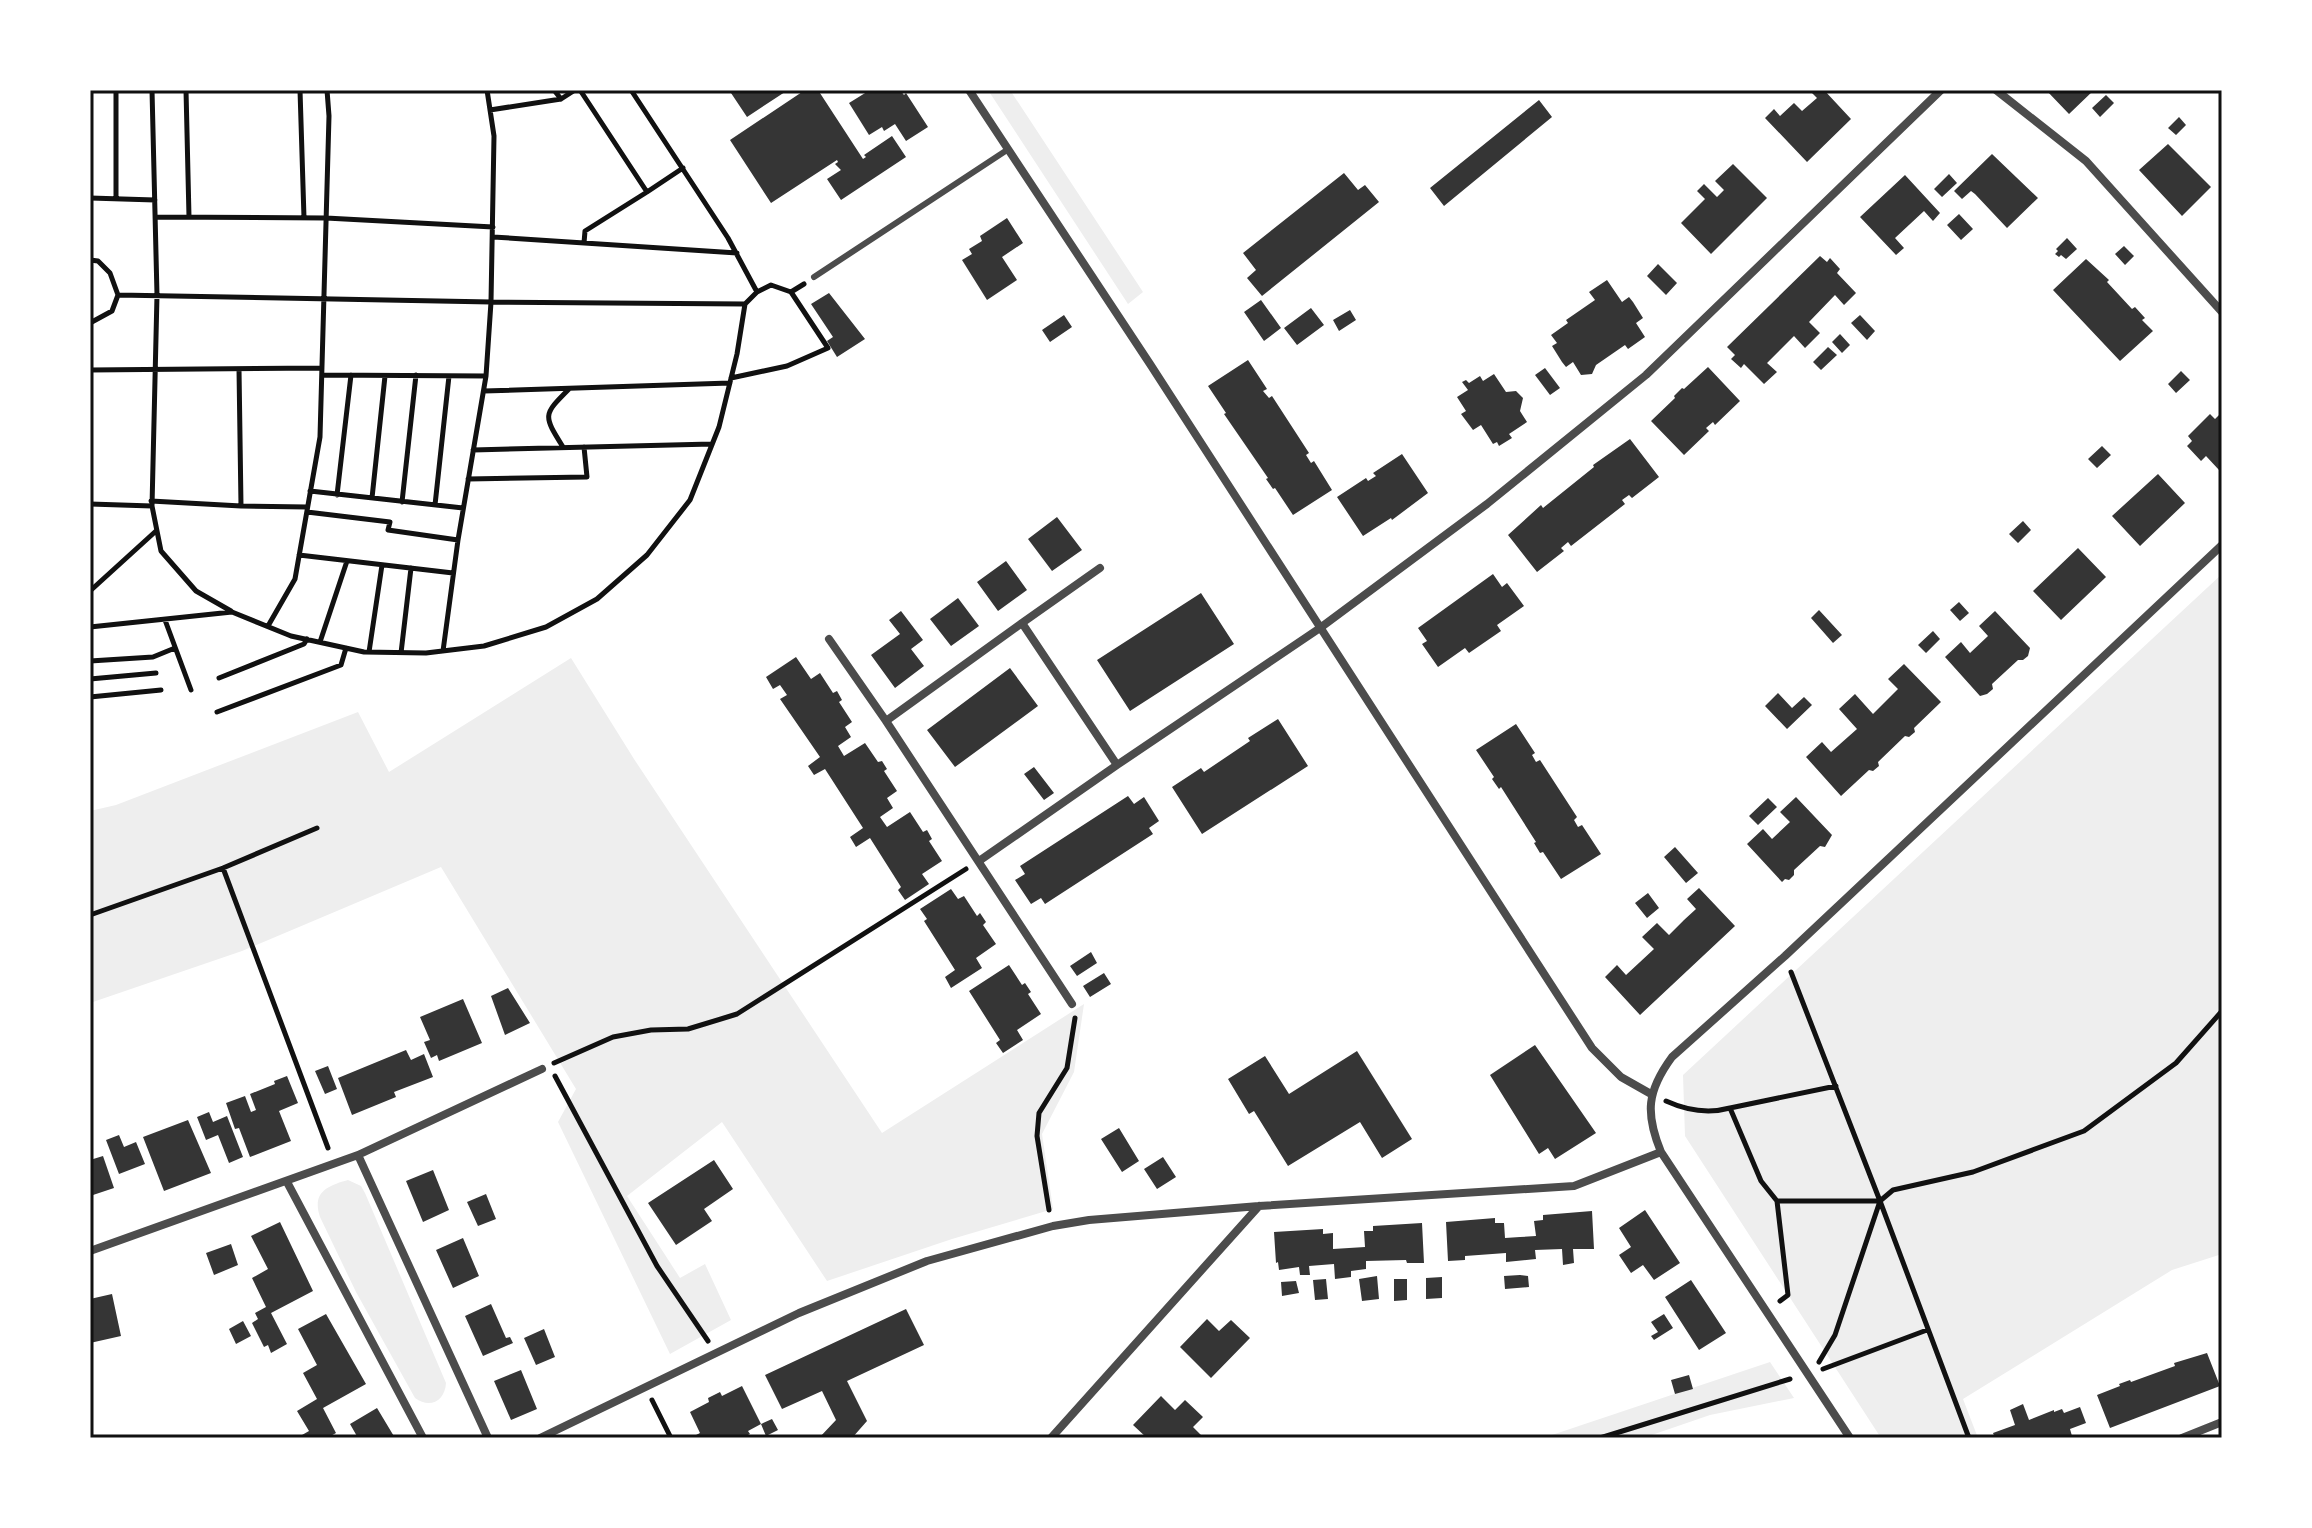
<svg xmlns="http://www.w3.org/2000/svg" width="2312" height="1528" font-family="'Golos Text',sans-serif">
<rect width="100%" height="100%" fill="#fff"/>
<!-- green -->
<path fill="#eee" d="M988,90H1010L1143,292L1128,304Z
M2222,574V1254L2172,1270L1963,1399L1978,1438H1881L1685,1136L1683,1075Z
M571,658L634,759L882,1133L1084,1004L1074,1072L1042,1134L1053,1209L952,1239L827,1281L722,1122L627,1196L680,1278L705,1264L731,1320L670,1354L558,1122L576,1089L441,867L242,951L90,1003V811L116,805L358,712L389,772Z
M348,1180L361,1186L365,1193L446,1383C445,1401 430,1409 415,1398L356,1292L320,1217C312,1193 326,1186 348,1180Z
M1770,1362L1794,1398L1710,1415L1643,1438H1543Z"/>
<!-- building -->
<path fill="#353535" d="M729,90H788L747,117Z
M805,90H818L863,159L866,157L864,155L892,136L906,157L841,200L827,179L841,170L835,164L838,162L837,160L771,203L730,140Z
M870,90H900L904,95L906,93L928,127L906,141L895,124L884,131L882,127L869,135L849,103Z
M1809,90H1824L1851,119L1807,162L1765,118L1774,109L1780,116L1794,103L1802,111L1817,98Z
M2046,90H2094L2069,114Z
M2106,95L2114,103L2100,117L2092,108Z
M1539,100L1552,117L1444,206L1430,188Z
M2179,117L2186,125L2176,135L2168,128Z
M2168,144L2211,187L2182,216L2139,170Z
M1992,154L2038,198L2007,228L1975,194L1971,191L1962,199L1954,191Z
M1733,164L1767,198L1711,254L1681,223L1705,199L1697,191L1704,184L1717,197L1724,190L1715,181Z
M1344,173L1358,190L1365,185L1379,202L1262,296L1247,278L1256,270L1243,253Z
M1949,174L1957,183L1942,197L1934,189Z
M1905,175L1940,213L1933,221L1924,211L1895,238L1904,248L1896,255L1860,217Z
M1959,214L1973,229L1961,240L1947,225Z
M1007,218L1023,243L1002,257L1017,280L987,300L962,260L972,254L969,249L982,241L980,236Z
M2067,238L2077,249L2066,259L2061,255L2059,257L2055,254L2058,251L2056,249Z
M2124,246L2134,256L2125,265L2115,254Z
M1820,256L1827,262L1830,258L1840,269L1837,273L1856,293L1844,305L1835,295L1809,322L1820,333L1805,348L1794,336L1767,363L1777,372L1764,384L1744,364L1741,368L1731,359L1735,355L1727,347Z
M2086,259L2109,280L2107,282L2132,309L2135,307L2145,318L2142,320L2153,331L2120,361L2053,290Z
M1658,264L1677,283L1666,295L1647,276Z
M1607,280L1622,302L1629,297L1633,302L1643,318L1636,323L1645,337L1628,349L1625,345L1596,365L1592,374L1581,375L1573,362L1566,367L1562,362L1552,346L1557,343L1551,335L1568,323L1566,320L1595,300L1589,292Z
M829,293L865,339L837,357L827,341L833,337L811,304Z
M1261,300L1281,328L1264,341L1244,312Z
M1311,308L1324,325L1297,345L1284,328Z
M1350,310L1356,320L1339,331L1333,320Z
M1064,315L1072,327L1050,342L1042,330Z
M1860,315L1875,331L1867,340L1851,323Z
M1840,334L1850,345L1842,353L1832,342Z
M1828,347L1837,355L1821,370L1813,362Z
M1248,360L1267,389L1263,391L1269,398L1272,396L1309,453L1306,455L1311,463L1314,461L1332,490L1293,515L1275,488L1273,489L1266,479L1268,478L1224,414L1226,413L1208,386Z
M1708,367L1740,401L1715,425L1713,422L1706,428L1709,431L1684,455L1651,421L1675,398L1674,396L1682,388L1684,389Z
M1545,368L1560,388L1550,395L1535,375Z
M2181,371L2190,380L2176,393L2168,384Z
M1494,374L1506,392L1516,391L1523,398L1520,411L1527,422L1509,434L1512,438L1499,446L1497,442L1493,444L1481,425L1473,430L1461,414L1466,411L1457,397L1468,390L1462,382L1466,380L1469,383L1480,376L1483,381Z
M2222,412V468L2219,470L2206,456L2201,461L2187,446L2192,441L2188,436L2210,414L2215,419Z
M1630,439L1659,477L1632,498L1629,495L1622,500L1625,504L1571,546L1568,542L1561,548L1564,551L1537,572L1508,535L1541,505L1543,508L1594,467L1593,465Z
M2102,446L2111,455L2097,468L2088,459Z
M1402,454L1428,493L1392,520L1391,518L1363,536L1337,497L1366,478L1368,481L1376,476L1373,473Z
M2158,474L2185,503L2140,546L2112,516Z
M1057,517L1082,550L1052,571L1028,539Z
M2023,521L2031,530L2018,543L2009,534Z
M2078,548L2106,577L2061,620L2033,591Z
M1006,561L1027,590L998,611L977,582Z
M1493,574L1502,587L1507,583L1524,606L1497,625L1501,631L1469,653L1465,648L1438,667L1422,644L1427,641L1418,628Z
M1201,593L1234,644L1130,711L1097,660Z
M958,598L979,626L951,646L930,619Z
M1959,602L1969,613L1960,621L1950,610Z
M1819,610L1842,635L1833,643L1811,618Z
M901,611L923,640L911,649L924,666L895,688L871,655L900,634L889,620Z
M1995,611L2030,648L2028,656L2023,660H2018L1992,684L1993,689L1987,694L1980,696L1945,657L1961,642L1970,653L1988,636L1979,626Z
M1933,631L1940,639L1926,653L1918,645Z
M796,657L811,679L820,673L833,693L837,691L842,700L839,702L852,722L845,727L851,737L838,746L844,756L865,743L878,762L882,761L887,769L884,771L897,791L887,798L893,808L880,817L887,827L910,812L923,832L927,830L932,839L929,841L942,861L922,874L929,884L905,900L898,890L901,887L870,838L856,847L850,837L863,828L825,769L814,775L808,766L820,757L780,699L787,695L780,685L773,689L766,677Z
M1904,664L1941,702L1914,728L1915,732L1909,737L1905,736L1878,762L1879,766L1873,771L1869,770L1841,796L1806,757L1822,742L1831,752L1857,729L1839,709L1855,694L1873,714L1898,689L1888,679Z
M1010,668L1038,706L955,767L927,730Z
M1778,693L1792,708L1804,697L1812,705L1787,729L1765,706Z
M1278,719L1308,766L1202,834L1172,787L1201,768L1204,772L1250,741L1248,738Z
M1516,724L1535,753L1532,755L1536,762L1540,760L1577,817L1574,820L1578,827L1582,825L1601,854L1561,879L1543,852L1540,853L1534,843L1536,842L1501,787L1499,789L1492,779L1494,777L1476,750Z
M1034,767L1054,793L1044,800L1024,774Z
M1128,796L1134,804L1144,797L1159,821L1149,828L1153,834L1045,904L1041,898L1031,904L1015,880L1025,874L1020,866Z
M1796,797L1832,835L1825,847L1820,846L1794,870V875L1789,880L1785,879L1782,882L1747,844L1763,829L1772,839L1790,822L1780,812Z
M1768,798L1777,807L1758,825L1749,816Z
M1675,847L1698,873L1686,883L1664,857Z
M1699,888L1735,926L1640,1015L1605,977L1617,965L1626,975L1654,949L1642,937L1657,923L1669,935L1684,920L1696,909L1687,899Z
M951,889L958,899L964,896L977,916L980,913L986,922L983,925L996,944L976,958L982,968L951,988L945,977L955,970L924,921L927,919L920,909Z
M1648,893L1659,908L1647,918L1635,903Z
M1091,952L1097,963L1077,976L1070,966Z
M1009,965L1022,985L1025,983L1031,992L1028,994L1041,1014L1017,1030L1023,1040L1003,1053L996,1043L1000,1040L969,991Z
M1104,973L1111,984L1090,997L1083,986Z
M508,988L530,1023L505,1035L491,996Z
M463,999L482,1043L439,1061L437,1055L431,1058L424,1042L430,1040L420,1017Z
M1535,1045L1596,1133L1555,1159L1548,1148L1539,1154L1490,1075Z
M406,1050L411,1060L424,1054L433,1077L394,1092L396,1097L352,1115L338,1078Z
M1357,1051L1412,1139L1382,1158L1360,1122L1288,1166L1254,1111L1249,1114L1228,1079L1265,1056L1289,1094Z
M328,1066L337,1089L325,1094L315,1071Z
M287,1076L298,1103L279,1111L291,1141L250,1157L239,1128L235,1129L226,1103L245,1096L251,1112L256,1110L250,1094L275,1084L274,1081Z
M209,1112L213,1122L227,1116L243,1157L229,1163L218,1135L206,1140L197,1117Z
M188,1120L211,1173L164,1191L143,1137Z
M1119,1128L1139,1161L1122,1172L1101,1139Z
M119,1135L124,1147L136,1142L145,1164L119,1174L106,1140Z
M103,1156L114,1188L90,1196V1160Z
M1163,1157L1176,1177L1157,1189L1144,1169Z
M714,1160L733,1189L704,1209L712,1221L676,1245L648,1203Z
M433,1170L449,1210L423,1222L406,1181Z
M486,1194L496,1219L478,1226L467,1202Z
M1645,1210L1680,1263L1654,1280L1643,1265L1631,1273L1619,1255L1631,1247L1619,1228Z
M1592,1211L1594,1249H1573L1574,1263L1563,1265L1562,1249L1535,1250L1536,1259L1506,1262V1253L1465,1256V1260L1448,1261L1446,1222L1495,1218V1223H1504L1505,1238L1520,1237L1536,1236L1534,1221L1543,1220V1215Z
M280,1222L313,1291L271,1313L287,1344L271,1353L268,1345L264,1347L252,1323L258,1319L255,1313L266,1307L252,1278L268,1269L251,1236Z
M1422,1223L1424,1263H1407L1406,1260L1366,1261V1269L1351,1271V1277L1335,1279L1334,1264L1309,1266L1310,1275H1300L1299,1267L1279,1270L1278,1262L1276,1263L1274,1232L1323,1229V1234L1333,1233V1249L1365,1247L1364,1231H1373V1226Z
M463,1238L479,1276L453,1288L436,1250Z
M231,1244L238,1265L214,1275L206,1253Z
M1520,1275L1528,1276L1529,1287L1505,1289L1504,1276Z
M1377,1276L1379,1299L1362,1301L1359,1279Z
M1442,1277V1298L1426,1299V1278Z
M1326,1279L1328,1299L1315,1300L1313,1280Z
M1394,1279H1407V1300L1394,1301Z
M1691,1280L1726,1333L1699,1350L1665,1297Z
M1296,1281L1299,1293L1282,1296L1281,1282Z
M112,1294L121,1336L90,1343V1299Z
M491,1304L506,1338L510,1337L513,1343L483,1356L465,1316Z
M906,1309L924,1345L847,1381L867,1421L852,1438H819L836,1420L822,1391L782,1409L765,1375Z
M326,1314L366,1384L323,1408L336,1433L327,1438H303L302,1435L309,1431L297,1411L317,1399L303,1373L317,1365L298,1329Z
M1664,1314L1673,1328L1654,1340L1651,1336L1658,1332L1651,1322Z
M1207,1319L1219,1331L1231,1320L1250,1338L1211,1378L1180,1347Z
M243,1321L251,1336L236,1344L229,1329Z
M544,1329L555,1357L536,1365L524,1338Z
M2207,1353L2220,1386L2110,1428L2097,1395L2120,1386L2119,1384L2130,1380L2131,1382L2175,1366L2174,1363Z
M521,1370L537,1409L511,1420L494,1381Z
M1689,1375L1693,1389L1675,1394L1671,1380Z
M742,1386L761,1424L748,1431L750,1434L742,1438H690L700,1433L690,1412L709,1402L708,1398L720,1392L722,1396Z
M1161,1396L1175,1410L1185,1400L1203,1417L1193,1427L1204,1438H1147L1133,1425Z
M2023,1404L2029,1420L2054,1410V1412L2062,1409L2064,1413L2080,1407L2086,1423L2070,1429L2072,1436L2067,1438H1995L1993,1433L2015,1425L2010,1410Z
M377,1408L395,1438H358L350,1424Z
M772,1419L778,1430L766,1436L761,1424Z"/>
<g fill="none" stroke-linecap="round" stroke-linejoin="round">
<!-- path -->
<path stroke="#111" stroke-width="5" d="M152,90L157,295L152,506L161,551L196,591L231,611
M186,90L189,217
M300,90L304,218
M554,90L561,99
M580,90L647,192L683,168
M631,90L728,238L757,292
M490,110L561,99L575,90
M90,198L155,200
M116,199V90
M155,217L326,218L493,227
M493,237L737,253
M584,243L585,231L647,192
M90,260L98,261L110,273L118,295L491,302L745,304
M90,323L112,311L118,295
M239,369L241,506L307,507
M90,370L322,368
M322,375L486,376
M731,378L787,366L828,348L791,292
M484,391L730,383
M563,447C543,415 543,415 569,389
M473,450L712,444
M468,479L587,477L584,447
M310,491L463,508
M337,495L351,375
M372,498L385,376
M151,501L241,506
M402,502L416,375
M90,504L152,506
M435,505L449,376
M307,512L390,522L388,530L458,540
M299,555L453,573
M90,591L156,531
M165,620L191,690
M268,626L295,579L320,437L329,116L327,90
M90,627L232,612L291,636L364,652L426,653L484,646L546,627L597,599L647,555L690,500L719,427L737,354L745,304L757,292L771,285L791,292L804,284
M320,642L347,561
M443,651L458,540L486,376L491,302L494,136L487,90
M369,652L382,565
M401,653L411,568
M90,661L153,657L175,648
M219,678L304,644L307,639
M90,679L156,673
M90,697L161,690
M217,712L341,665L346,648
M223,868L328,1148
M90,915L223,868L317,828
M1791,972L1880,1201L1969,1438
M554,1063L613,1037L651,1030L688,1029L737,1014L966,869
M555,1076L657,1266L708,1341
M1666,1101C1688,1111 1708,1114 1730,1108L1761,1181L1777,1201
M1730,1108L1836,1086
M1049,1210L1037,1136L1039,1113L1067,1068L1075,1018
M1780,1301L1788,1295L1777,1201H1880
M1819,1362L1835,1335L1880,1201L1893,1190L1973,1172L2084,1131L2176,1063L2222,1011
M1823,1369L1927,1330
M652,1400L671,1438
M1600,1438L1790,1379"/>
<!-- service -->
<path stroke="#4c4c4c" stroke-width="6" d="M814,277L1007,150"/>
<!-- minor -->
<path stroke="#4c4c4c" stroke-width="8" d="M969,90L1150,364L1592,1048L1621,1077L1651,1094
M1996,90L2086,161L2222,312
M1022,623L1100,568
M829,639L886,721
M979,861L1117,765
M1072,1004L886,721L1022,623L1117,765L1320,628L1487,504L1646,375L1941,90
M358,1155L488,1438
M287,1182L423,1438
M90,1251L358,1155L542,1069
M540,1438L799,1313L927,1261L1053,1226L1089,1220L1259,1206L1574,1186L1661,1152
M1051,1438L1259,1206
M1850,1438L1661,1152C1645,1113 1647,1091 1672,1057L1785,956L2222,545
M2182,1438L2222,1422"/>
</g>
<!-- border -->
<rect width="2312" height="1528" fill="none" stroke="#ffffff" stroke-width="184"/>
<rect x="92" y="92" width="2128" height="1344" fill="none" stroke="#111" stroke-width="3"/>
</svg>
